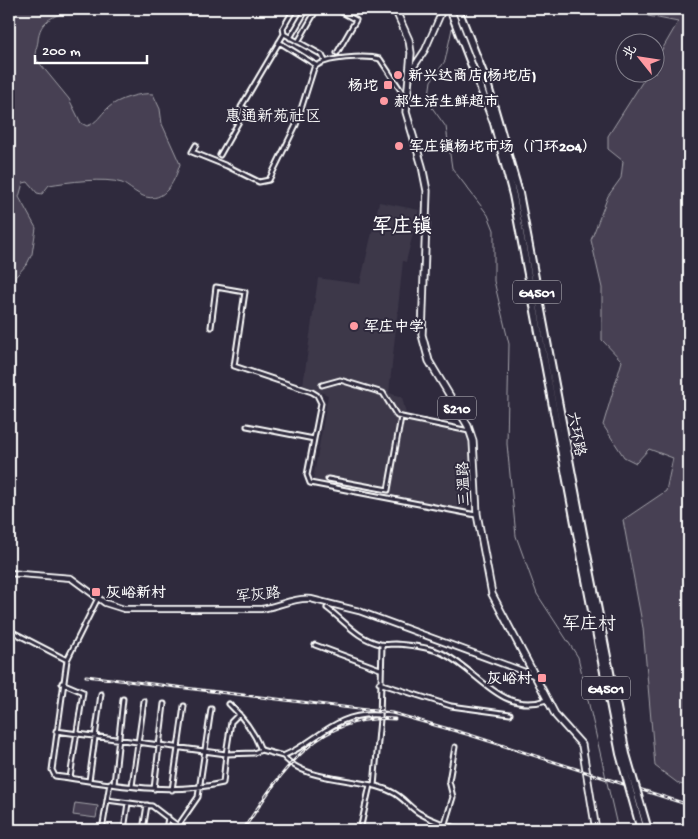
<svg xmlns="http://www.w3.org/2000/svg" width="698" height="839" font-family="'Gochi Hand','LXGW WenKai TC',sans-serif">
<rect width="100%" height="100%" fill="#2f2a3d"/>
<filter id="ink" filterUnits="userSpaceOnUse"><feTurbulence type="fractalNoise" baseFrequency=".02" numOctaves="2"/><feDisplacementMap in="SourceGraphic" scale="10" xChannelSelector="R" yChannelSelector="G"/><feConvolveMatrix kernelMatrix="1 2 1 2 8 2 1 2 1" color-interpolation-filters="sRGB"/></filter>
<g filter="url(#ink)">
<!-- built -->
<path fill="#3c3749" d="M379,202L419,210L406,262L403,261L389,393L402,397L406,414L405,421L465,434L470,447L472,491L467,492L464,511L313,480L328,395L303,385L318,278L360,284Z"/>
<!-- green -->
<path fill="#464152" stroke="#a2a0a8" d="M9,9H74C55,16 39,19 38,41C37,49 33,52 37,60L69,99L81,123L87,126C97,123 100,115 108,108C117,99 142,92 153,94L160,109L162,124L180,164C174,184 162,207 139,194C133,191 128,186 122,183C105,177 67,182 49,185L42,194L37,193L28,182L23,183L19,197L36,228L32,254L27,264L9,284Z
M641,9H689V786L679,784L655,766L643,628L623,520L666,491L673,458L649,449L636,463L624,457L603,425L622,361L602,340V288L591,240L608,196L621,178L623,161L608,149V136L648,73L656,72V60L678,22L648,16Z
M75,803L98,806L96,818L73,815Z"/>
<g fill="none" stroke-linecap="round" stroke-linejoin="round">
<!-- stream -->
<path stroke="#a7a6ad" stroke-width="1" d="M453,24L445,61L431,81L428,102L446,127L452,168L488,215L494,230V281L509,344L507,444L516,536L537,594L578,657L618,830"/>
<defs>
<path id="minor" d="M336,9L356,20L337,53
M284,34L322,55L325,61
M290,38L307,9
M279,42L316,65
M298,42L317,9
M196,145L192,152L227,166L259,182L269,180L296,125L314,68C323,57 367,55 380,59L406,98
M220,155L246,109L241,107L284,34L283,28L294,9
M211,327L216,287L245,292L234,366L312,392L317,395L321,403L307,475L310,483L476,515
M322,385L340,380L383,393L397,416L469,431
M247,426L314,439
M328,479L388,490L401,417
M98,598L67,660L52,770L55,776C113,784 166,796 223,783L226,754L254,753L261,750L283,756C319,741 334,712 379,715
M327,608C346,622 356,638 380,644C385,645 390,644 395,644C411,645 430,647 444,654C481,673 501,715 547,700
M9,630L67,660
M315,645L380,669
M62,683L83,692L70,778
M379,683L451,706L510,714
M229,704C244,718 254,731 261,750
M56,731L226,754L231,722L239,714
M283,756C307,784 360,776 392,792C403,797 409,807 419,813C433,821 451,827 466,830
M89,781L101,694
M114,784L123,699
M132,786L144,701
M374,786L380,719L382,645
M154,789L164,704
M172,790L184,706
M107,800L152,806L178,826L198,797L211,709
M178,826L182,830
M102,830L110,783
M124,830L128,803
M143,830L147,805
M166,830L168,817
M360,830L370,785
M443,830L453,797L449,781L455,747"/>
<path id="tertiary" d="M409,74L425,50L443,9
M9,573L71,578L105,603L124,609H261C277,607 295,597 311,599L359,611L536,676"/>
<path id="primary" d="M395,9L409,40L411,53L406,112L422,166L427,191L422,335L429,361L468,426L473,441L477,514L492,594L556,716L582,745L596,830"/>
<path id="motorway" d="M450,9L494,123L513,195L579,544
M458,9L487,83L519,193L585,544"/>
</defs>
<!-- minor casing -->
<use href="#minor" stroke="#fff" stroke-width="7"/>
<!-- tertiary casing -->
<use href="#tertiary" stroke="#fff" stroke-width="8"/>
<!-- primary casing -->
<use href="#primary" stroke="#fff" stroke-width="9"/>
<!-- motorway casing -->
<use href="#motorway" stroke="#fff" stroke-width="10"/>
<!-- minor -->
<use href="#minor" stroke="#2f2a3d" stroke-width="3"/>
<!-- tertiary -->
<use href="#tertiary" stroke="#2f2a3d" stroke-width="4.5"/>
<!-- primary -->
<use href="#primary" stroke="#2f2a3d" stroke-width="5.5"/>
<!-- motorway -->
<use href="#motorway" stroke="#2f2a3d" stroke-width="6"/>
<defs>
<path id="rail" d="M86,676L392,713L470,735L689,805
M243,830C281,773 316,713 395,719"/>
</defs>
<!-- rail casing -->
<use href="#rail" stroke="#fff" stroke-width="3"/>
<!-- rail -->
<use href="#rail" stroke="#2f2a3d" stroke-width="1" stroke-dasharray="4" stroke-linecap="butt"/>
<defs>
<path id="motorway-bridge" d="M579,544L620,754L641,830
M585,544L626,754L648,830"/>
</defs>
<!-- motorway-bridge casing -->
<use href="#motorway-bridge" stroke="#fff" stroke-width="10" stroke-linecap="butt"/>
<!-- motorway-bridge -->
<use href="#motorway-bridge" stroke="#2f2a3d" stroke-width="6"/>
</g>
</g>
<!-- markers -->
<g fill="#ff9aa2" stroke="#2f2a3d" stroke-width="2">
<circle cx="398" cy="75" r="5"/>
<rect x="383" y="80" width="10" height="10" rx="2.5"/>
<circle cx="384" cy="101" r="5"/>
<circle cx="399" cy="146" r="5"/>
<circle cx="354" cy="326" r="5"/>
<rect x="91" y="587" width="10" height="10" rx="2.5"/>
<rect x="537" y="673" width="10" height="10" rx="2.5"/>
</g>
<g text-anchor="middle" stroke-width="4" stroke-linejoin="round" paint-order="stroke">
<!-- shield labels -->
<g fill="#2f2a3d" stroke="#c1bfc5" stroke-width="1">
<rect x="513" y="280.5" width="48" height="23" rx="4"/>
<rect x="438" y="396.5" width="38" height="23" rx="4"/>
<rect x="582" y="676.5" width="48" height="23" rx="4"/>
</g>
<g font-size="14" font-weight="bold" fill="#fff">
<text x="537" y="297">G4501</text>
<text x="457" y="413">S210</text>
<text x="606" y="693">G4501</text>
</g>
<!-- poi labels -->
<g font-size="15" font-weight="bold" fill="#fff" stroke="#2f2a3d" text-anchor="start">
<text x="408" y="80">新兴达商店(杨坨店)</text>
<text x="378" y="90" text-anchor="end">杨坨</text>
<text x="394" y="106">郝生活生鲜超市</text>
<text x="409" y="151">军庄镇杨坨市场（门环204）</text>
<text x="364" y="331">军庄中学</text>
<text x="106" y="597">灰峪新村</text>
<text x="532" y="683" text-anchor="end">灰峪村</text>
</g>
<!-- street labels -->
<g font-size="15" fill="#fff" stroke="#2f2a3d">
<text transform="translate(577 434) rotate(79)" y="5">六环路</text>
<text transform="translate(463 484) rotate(-92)" y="5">三温路</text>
<text transform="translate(258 594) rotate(-6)" y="5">军灰路</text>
</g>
<!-- neighbourhood labels -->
<g font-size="16" fill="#fff" stroke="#2f2a3d">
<text x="273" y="121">惠通新苑社区</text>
</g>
<!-- quarter labels -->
<g font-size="18" fill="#fff" stroke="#2f2a3d">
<text x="589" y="629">军庄村</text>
</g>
<!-- district labels -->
<g font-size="20" font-weight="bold" fill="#fff" stroke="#2f2a3d">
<text x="402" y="232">军庄镇</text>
</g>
</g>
<!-- margin -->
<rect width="698" height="839" fill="none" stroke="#2f2a3d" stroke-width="30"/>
<rect x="15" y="15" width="668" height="809" fill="none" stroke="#fff" stroke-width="2" filter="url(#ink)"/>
<!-- north arrow -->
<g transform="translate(640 58) rotate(300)"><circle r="24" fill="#2f2a3d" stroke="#827f8b"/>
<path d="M0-4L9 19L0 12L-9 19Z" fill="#ff9aa2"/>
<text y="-8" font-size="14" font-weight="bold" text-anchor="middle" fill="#ffffff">北</text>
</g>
<!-- scale -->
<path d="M35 55v8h112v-8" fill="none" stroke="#ffffff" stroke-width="2.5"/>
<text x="42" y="55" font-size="15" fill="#ffffff" stroke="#2f2a3d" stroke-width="4" paint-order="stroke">200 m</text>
</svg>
